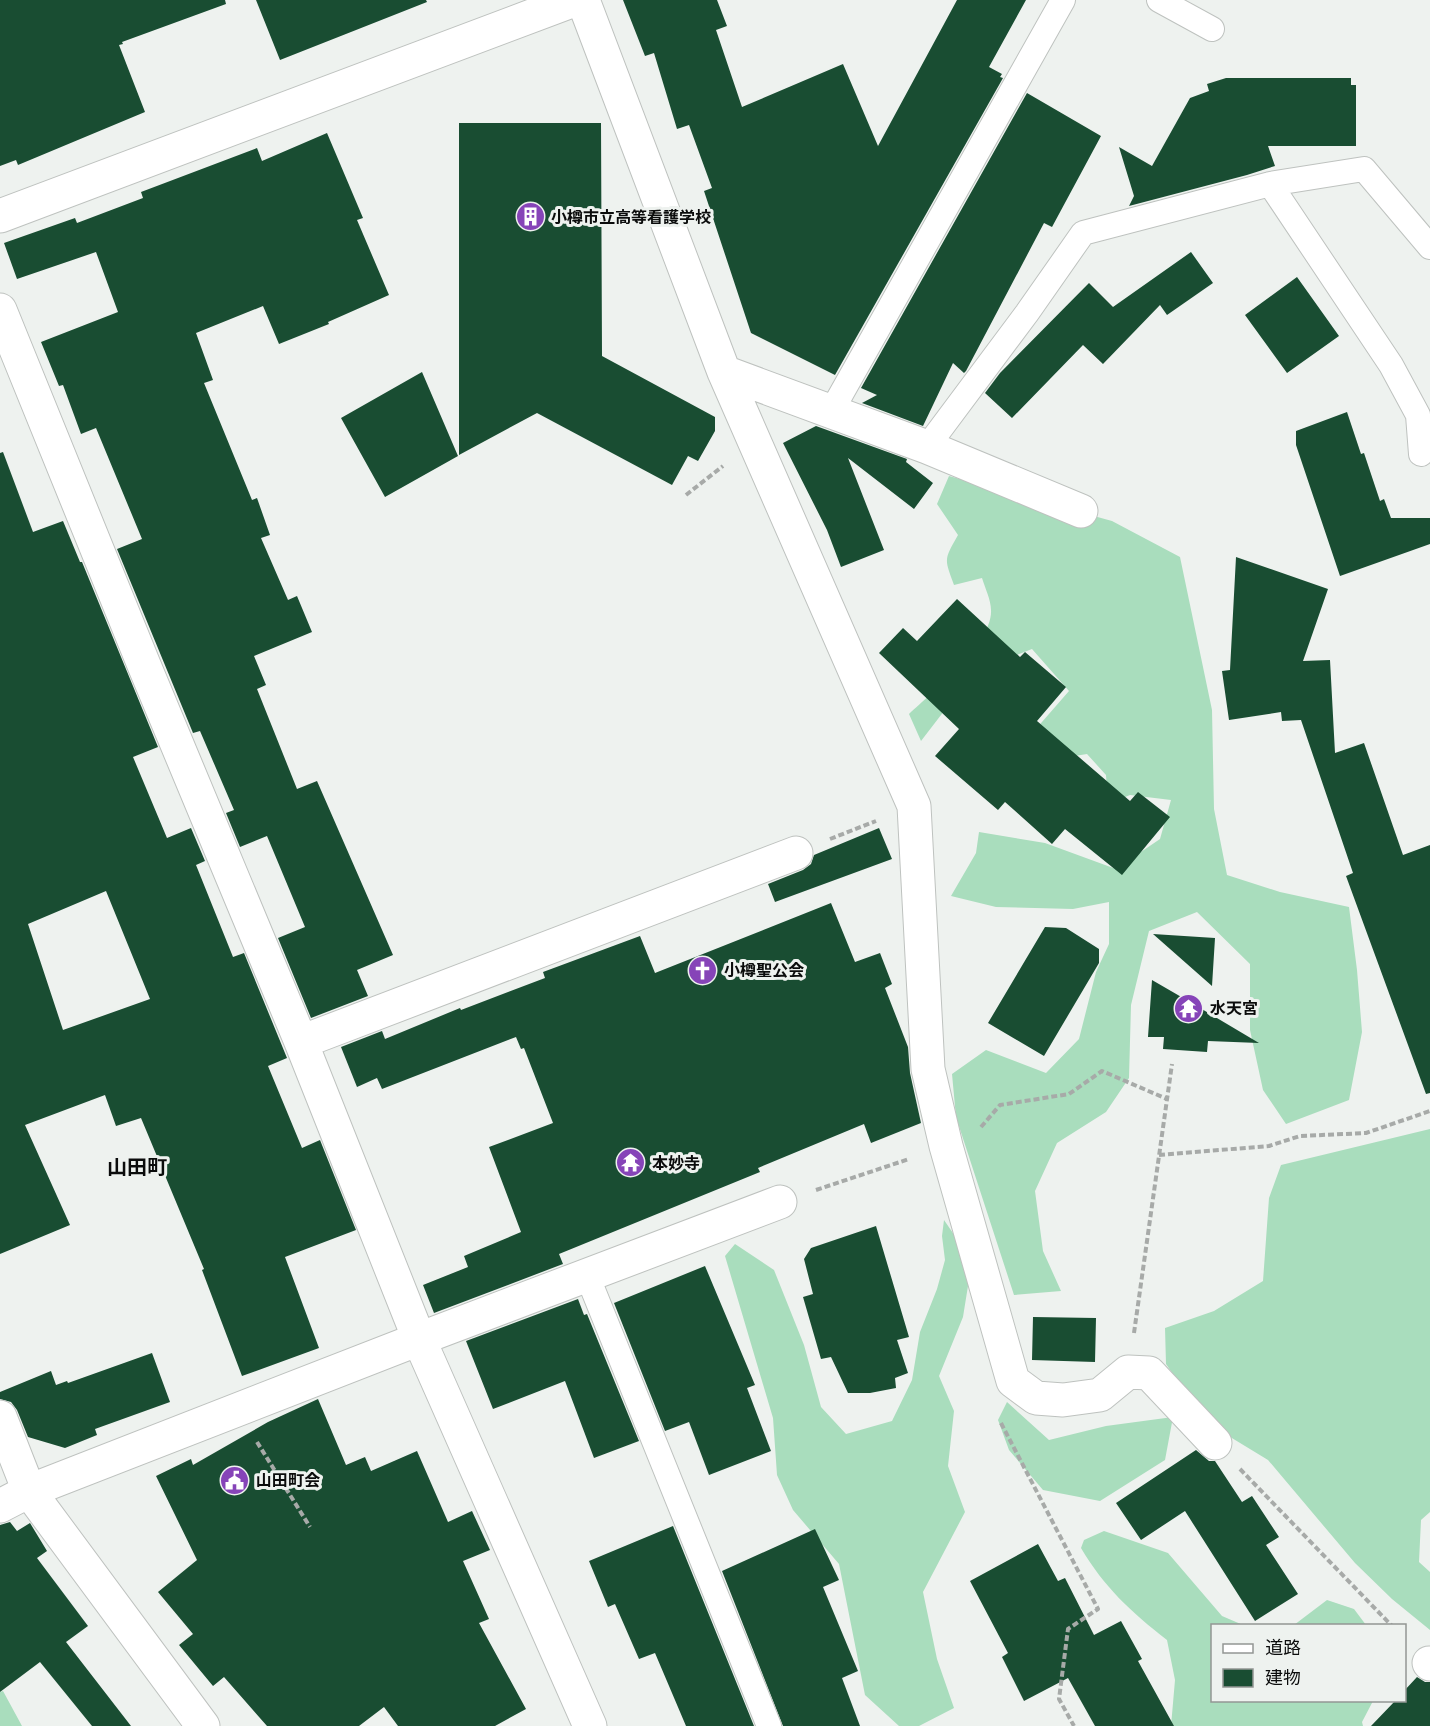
<svg xmlns="http://www.w3.org/2000/svg" width="1430" height="1726" font-family="Montserrat,'Noto Sans JP',sans-serif">
<rect width="100%" height="100%" fill="#eef2ef"/>
<!-- grass -->
<path fill="#a9ddbd" d="M949,476L1112,521L1180,557L1212,710L1214,809L1227,875L1280,892L1349,907L1357,970L1362,1032L1349,1100L1286,1124L1263,1090L1250,1030V964L1197,912L1149,931L1131,1005L1129,1078L1106,1112L1057,1143L1035,1191L1043,1251L1061,1291L1014,1295L956,1117L952,1074L986,1050L1046,1073L1079,1039L1096,972L1109,944V902L1073,909L996,907L951,896L976,853L979,832L1045,843L1116,869L1160,839L1171,800L1130,795L1108,804L1106,775L1087,754L1056,759L1035,730L1069,691L1032,649L986,667L951,702L921,741L909,714C932,693 993,643 991,610C991,600 985,588 982,578L954,585C944,558 944,560 958,535L937,504Z
M1430,1129V1512L1421,1520L1419,1562L1430,1572V1630L1392,1599L1355,1563L1268,1460L1222,1432L1193,1403L1166,1364L1165,1328L1214,1311L1263,1281L1269,1198L1281,1165Z
M944,1220L972,1261L963,1317L939,1376L954,1411L948,1466L965,1512L923,1592L937,1659L954,1708L919,1726H899L865,1695L839,1564L793,1510L777,1475L773,1418L725,1256L735,1244L774,1270L804,1345L821,1407L846,1434L892,1421L912,1380L920,1332L937,1289L945,1260L942,1236Z
M1007,1402L1049,1440L1106,1426L1173,1417L1165,1460L1100,1501L1043,1490L1009,1450L998,1420Z
M1104,1531L1168,1553L1222,1616L1243,1625L1212,1626V1700L1373,1701L1362,1722L1363,1726H1171L1175,1680L1167,1640C1131,1612 1104,1587 1081,1548L1084,1540Z
M1327,1600L1354,1609L1366,1625H1294Z
M3,1691L22,1726H0V1692Z"/>
<!-- building -->
<path fill="#194d32" fill-rule="evenodd" d="M0,0H225L226,4L122,42L123,44L119,45L145,112L18,165L16,160L0,166Z
M256,0H426L427,2L280,60Z
M623,0H717L727,26L716,30L742,107L843,64L878,146L957,0H1026L989,67L1002,74L1000,77L1003,78L835,375L751,333L704,191L712,188L689,125L677,129L654,53L645,56Z
M1226,78H1351V85H1356V146H1268L1275,166L1247,175L1129,206L1134,196L1119,147L1152,166L1190,98L1209,91L1207,84Z
M1027,93L1101,136L1052,227L1044,223L966,371L964,373L953,363L923,426L862,403L877,395L861,388Z
M459,123H601L602,356L715,417V431L698,461L688,456L672,485L537,413L459,455Z
M327,133L363,218L357,220L389,295L328,322L329,324L279,344L263,306L196,333L213,380L204,383L252,500L257,498L270,535L261,538L288,600L297,596L312,632L254,656L266,685L257,689L297,789L317,781L393,955L357,970L368,996L311,1018L278,938L305,927L267,836L240,847L226,813L234,810L200,731L193,733L117,549L142,539L96,428L81,434L63,385L59,386L41,342L118,312L96,252L17,279L4,243L75,218L77,223L143,198L141,192L257,148L262,161Z
M1191,252L1213,283L1167,315L1160,305L1103,364L1083,345L1012,418L985,393L1000,373L1089,283L1113,307Z
M1297,277L1339,336L1287,373L1245,315Z
M422,372L458,456L385,497L341,418Z
M1347,412L1361,454L1364,453L1380,501L1384,499L1391,518H1430V544L1340,576L1296,445V431Z
M816,426L907,459L906,462L933,483L914,509L848,458L884,550L841,567L827,530L783,443Z
M3,452L33,532L63,521L80,562H82L158,747L133,757L167,838L191,828L205,861L196,865L233,957L244,953L287,1058L268,1066L302,1148L320,1140L356,1230L285,1257L319,1348L242,1376L202,1270L204,1269L141,1118L116,1126L105,1095L25,1125L70,1225L0,1254V453ZM106,891L150,999L63,1030L28,924Z
M1236,557L1328,589L1303,661L1330,660L1335,753L1364,743L1403,855L1430,845V1093L1426,1094L1346,876L1353,873L1301,720L1282,721L1281,712L1229,720L1222,671L1230,670Z
M957,599L1020,657L1025,652L1066,687L1037,721L1130,801L1138,792L1170,817L1122,875L1065,829L1052,844L1005,802L998,810L935,756L959,729L879,653L903,628L917,641Z
M879,828L892,859L775,902L768,884L803,870L811,864L814,855Z
M831,903L855,962L880,953L892,984L885,988L908,1047L910,1073L921,1123L871,1143L864,1124L758,1168L760,1172L559,1254L563,1264L434,1313L423,1285L468,1267L464,1256L521,1232L489,1147L553,1123L524,1048L521,1049L516,1037L382,1089L377,1078L357,1087L341,1047L382,1031L385,1039L460,1008L461,1010L545,978L543,972L640,936L655,973Z
M1045,927L1066,928L1099,949V963L1044,1056L988,1023Z
M1153,934L1215,938L1212,986Z
M1152,980L1190,1002L1259,1043L1208,1041L1207,1052L1163,1049L1164,1037H1148Z
M876,1226L909,1337L897,1340L908,1373L895,1378L896,1388L870,1393H848L831,1357L821,1359L803,1297L813,1294L804,1259L811,1248Z
M705,1266L755,1385L747,1388L771,1451L709,1475L689,1422L665,1431L614,1303Z
M578,1299L584,1315L587,1314L639,1441L594,1458L565,1381L493,1409L466,1341Z
M1033,1317L1096,1318L1095,1362L1032,1360Z
M152,1353L170,1402L95,1429L97,1435L65,1448L28,1437L17,1410L11,1402L0,1399V1392L51,1371L56,1385L67,1381L68,1383Z
M318,1399L346,1465L365,1457L371,1471L417,1451L448,1522L472,1511L490,1550L463,1561L489,1619L479,1623L526,1709L495,1726H398L384,1707L359,1726H267L224,1677L213,1686L179,1645L193,1634L158,1592L197,1560L156,1476L191,1459L193,1465L268,1422Z
M1196,1450L1209,1461H1215L1242,1502L1252,1496L1279,1537L1266,1545L1298,1594L1255,1621L1185,1511L1141,1540L1116,1503Z
M10,1522L17,1531L30,1523L47,1551L37,1558L88,1626L66,1642L131,1726H92L40,1662L0,1692V1525Z
M673,1526L754,1726H686L655,1653L639,1659L615,1604L608,1607L589,1561Z
M815,1529L839,1580L823,1587L858,1671L842,1678L860,1726H783L722,1571Z
M1038,1544L1058,1581L1065,1578L1094,1635L1121,1621L1142,1659L1138,1661L1174,1726H1095L1068,1678L1024,1701L1002,1657L1008,1653L970,1581Z
M1417,1677L1425,1682H1430V1726H1371L1395,1701H1404V1691Z"/>
<g fill="none" stroke-linecap="round" stroke-linejoin="round">
<defs>
<path id="service" d="M1159,0L1212,29
M1270,184L1391,365L1418,415L1421,454
M831,412L1063,0
M927,447L1027,313L1083,233L1270,184L1364,169L1430,247
M587,1275L769,1726"/>
<path id="minor" d="M583,0L724,372L914,806L928,1069L946,1146L1013,1381L1036,1398L1063,1400L1100,1395L1128,1372L1149,1373L1215,1443
M0,216L574,0
M0,310L144,665L301,1042L419,1339L590,1726
M724,372L927,447L1081,511
M301,1042L796,853
M0,1417L29,1491L203,1726
M0,1506L29,1491L419,1339L780,1202
M1429,1663L1430,1664"/>
</defs>
<!-- service casing -->
<use href="#service" stroke="#bec2bf" stroke-width="26"/>
<!-- minor casing -->
<use href="#minor" stroke="#bec2bf" stroke-width="35"/>
<!-- path -->
<path stroke="#a7aaa8" stroke-width="4" stroke-dasharray="6 3" stroke-linecap="butt" d="M686,495L723,466
M830,839L876,821
M981,1127L1000,1105L1069,1094L1102,1071L1167,1099
M1159,1155L1269,1146L1300,1136L1366,1133L1430,1111
M816,1190L909,1159
M1134,1333L1172,1064
M1001,1423L1098,1609L1068,1629L1059,1699L1074,1726
M257,1442L310,1527
M1240,1469L1392,1626"/>
<!-- service -->
<use href="#service" stroke="#fff" stroke-width="24"/>
<!-- minor -->
<use href="#minor" stroke="#fff" stroke-width="33"/>
</g>
<!-- icons -->
<defs>
<symbol id="building-disc" viewBox="-11 -11 22 22"><circle r="9.5" fill="#8644b8" stroke="#eef2ef"/><path d="M-4-6H4V6H1V3H-1V6H-4ZM-2.5-4.3h1.7v1.8h-1.7ZM.8-4.3h1.7v1.8H.8ZM-2.5-1h1.7V.8h-1.7ZM.8-1h1.7V.8H.8Z" fill="#fff"/></symbol>
<symbol id="church-disc" viewBox="-11 -11 22 22"><circle r="9.5" fill="#8644b8" stroke="#eef2ef"/><path d="M-1.2-6h2.4v3.5h3.3v2.4h-3.3V6h-2.4V-.1h-3.3v-2.4h3.3Z" fill="#fff"/></symbol>
<symbol id="temple-disc" viewBox="-11 -11 22 22"><circle r="9.5" fill="#8644b8" stroke="#eef2ef"/><path d="M0-6L5-2H3V0L6.5 2.5H4V6H1.5V3h-3V6H-4V2.5H-6.5L-3 0V-2H-5Z" fill="#fff"/></symbol>
<symbol id="civic-disc" viewBox="-11 -11 22 22"><circle r="9.5" fill="#8644b8" stroke="#eef2ef"/><path d="M-.6-6.5H3V-4.5H.6V-3L4-1V1h2V6H-6V1h2V-1L-.6-3ZM-1.2 2.5V6h2.4V2.5Z" fill="#fff"/></symbol>
</defs>
<g fill-rule="evenodd">
<use href="#building-disc" x="514" y="200" width="33" height="33"/>
<use href="#church-disc" x="686" y="954" width="33" height="33"/>
<use href="#temple-disc" x="1172" y="992" width="33" height="33"/>
<use href="#temple-disc" x="614" y="1146" width="33" height="33"/>
<use href="#civic-disc" x="218" y="1464" width="33" height="33"/>
</g>
<g text-anchor="middle" stroke-width="6" stroke-linejoin="round" paint-order="stroke">
<!-- poi labels -->
<g font-size="16" font-weight="bold" fill="#0b0c0c" stroke="#eef2ef" text-anchor="start">
<text x="551" y="223">小樽市立高等看護学校</text>
<text x="724" y="976">小樽聖公会</text>
<text x="1210" y="1014">水天宮</text>
<text x="652" y="1169">本妙寺</text>
<text x="256" y="1486">山田町会</text>
</g>
<!-- quarter labels -->
<g font-size="20" font-weight="bold" fill="#0b0c0c" stroke="#eef2ef">
<text x="137" y="1174">山田町</text>
</g>
</g>
<!-- legend -->
<rect x="1211" y="1624" width="195" height="78" fill="#eef2ef" stroke="#939694" stroke-width="1.5"/>
<rect x="1223" y="1644" width="30" height="9" fill="#ffffff" stroke="#939694" stroke-width="1.5"/>
<text x="1265" y="1654" font-size="18" fill="#0b0c0c">道路</text>
<rect x="1223" y="1669" width="30" height="18" fill="#194d32" stroke="#939694" stroke-width="1.5"/>
<text x="1265" y="1684" font-size="18" fill="#0b0c0c">建物</text>
</svg>
